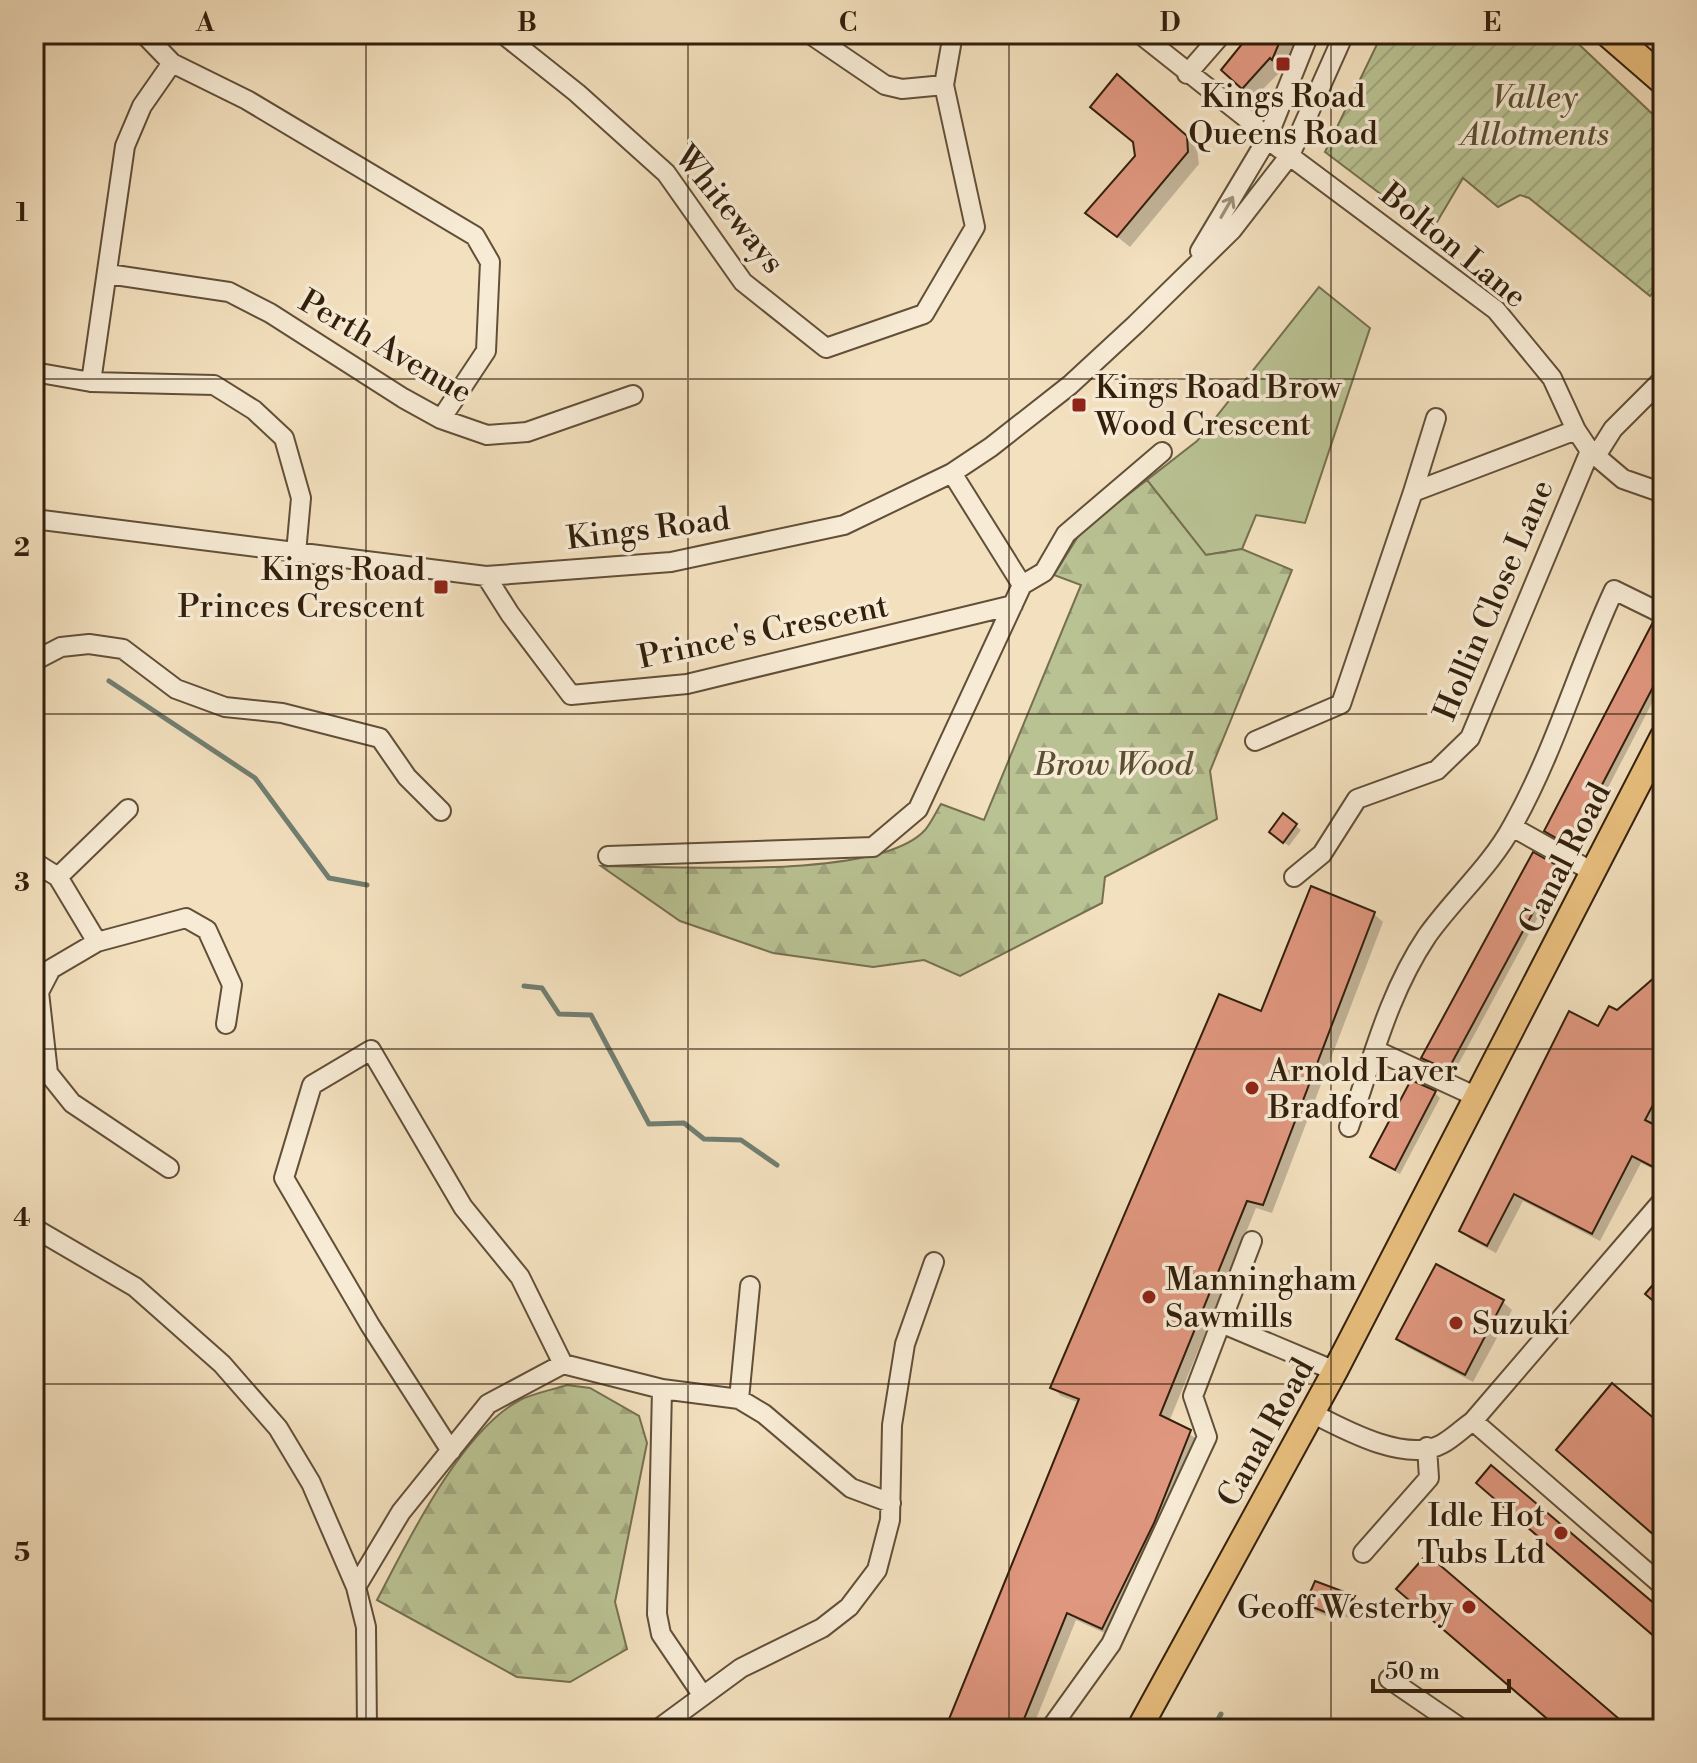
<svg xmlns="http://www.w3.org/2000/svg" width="1697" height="1763" font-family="'Libre Bodoni',serif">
<defs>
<pattern id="forest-firs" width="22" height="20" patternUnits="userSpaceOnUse" patternTransform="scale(2)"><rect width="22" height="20" fill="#b9c293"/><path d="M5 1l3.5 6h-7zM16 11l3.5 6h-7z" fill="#a0a67e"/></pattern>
<pattern id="garden-furrows" width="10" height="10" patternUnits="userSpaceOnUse" patternTransform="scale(2)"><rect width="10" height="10" fill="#b9c293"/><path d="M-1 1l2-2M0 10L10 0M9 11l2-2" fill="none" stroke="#a0a67e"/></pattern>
</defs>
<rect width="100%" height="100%" fill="#f3e0be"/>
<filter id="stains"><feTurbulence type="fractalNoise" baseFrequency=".0025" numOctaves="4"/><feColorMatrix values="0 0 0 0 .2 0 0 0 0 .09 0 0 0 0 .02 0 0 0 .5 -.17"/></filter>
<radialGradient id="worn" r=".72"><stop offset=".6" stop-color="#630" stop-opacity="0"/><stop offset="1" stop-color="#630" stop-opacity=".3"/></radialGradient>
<!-- green -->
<path fill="#b9c293" stroke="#767050" stroke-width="2" d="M1319,287L1370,328L1305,523L1256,515L1242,549L1206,555L1147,480L1197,441Z"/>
<!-- forest -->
<path fill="url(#forest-firs)" stroke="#767050" stroke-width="2" d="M1147,480L1206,555L1242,549L1292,570L1210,771L1217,819L1105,877L1102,903L960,976L924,960L873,967L773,953L680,921L601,866C671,866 879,881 925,830C931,823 936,812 941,804L984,820L1081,585L1054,575L1082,530Z
M567,1385L590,1388L639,1416L647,1443L615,1602L627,1649L570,1682L517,1677L377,1600C408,1541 460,1432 520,1400C534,1393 552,1390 567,1385Z"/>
<!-- garden -->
<path fill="url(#garden-furrows)" stroke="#767050" stroke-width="2" d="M1382,34H1568L1663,124V279L1650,296L1529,198L1520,195L1498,207L1463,178L1431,232L1325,152Z"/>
<!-- shadow -->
<path fill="#0003" d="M1253,34H1298L1283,69L1254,98L1235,81Z
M1185,137L1197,149L1199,164L1130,247L1088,213L1137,156L1135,143Z
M1663,628V682L1576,849L1547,831Z
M1295,825L1301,830L1289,846L1276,837Z
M1663,865V883L1657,870Z
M1557,868L1562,873L1453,1074L1429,1063L1424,1058Z
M1374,914L1383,922L1272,1213L1256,1208L1169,1422L1199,1440L1111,1636L1076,1620L1032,1729H947L1080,1403L1061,1396L1052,1387L1262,1014Z
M1663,975V1110L1654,1127L1663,1131V1174L1641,1163L1600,1241L1523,1201L1496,1253L1470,1239L1461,1231L1599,1029Z
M1435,1093L1440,1098L1400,1174L1378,1162L1373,1157Z
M1437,1266L1503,1302L1512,1310L1473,1382L1407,1347L1399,1338Z
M1316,1584L1354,1598L1362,1606L1351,1619L1344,1616L1339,1621L1316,1612L1308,1603Z
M1616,1719L1626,1729H1560Z
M1324,1721L1336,1729H1319Z"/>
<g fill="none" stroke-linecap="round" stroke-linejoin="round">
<!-- stream -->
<path stroke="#717e71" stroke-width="5" d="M109,681L255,778L329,878L367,885
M524,986L542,988L559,1014L591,1015L649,1124L684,1123L704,1139L741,1140L777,1165
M1213,1729L1221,1714"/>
</g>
<!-- building -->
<path fill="#e0977f" stroke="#321f0c" stroke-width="2" d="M1250,34H1283L1272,60L1270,58L1242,89L1221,70Z
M1117,74L1187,136L1188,152L1117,237L1085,213L1135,156L1133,142L1090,107Z
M1653,622L1663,626V668L1570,846L1544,831Z
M1283,813L1297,824L1283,843L1269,832Z
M1533,852L1558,866L1448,1070L1421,1058Z
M1311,886L1375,912L1263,1205L1247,1201L1160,1415L1191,1430L1154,1523L1102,1629L1067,1613L1020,1729H945L1079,1399L1050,1388L1219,994L1261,1011Z
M1663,970V1086L1645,1120L1663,1129V1172L1632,1156L1592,1234L1514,1194L1487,1246L1459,1231L1569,1011L1598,1026L1609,1006L1617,1010Z
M1411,1080L1436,1091L1395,1170L1370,1157Z
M1436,1264L1504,1300L1465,1375L1396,1339Z
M1663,1273V1309L1645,1294Z
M1612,1383L1663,1426V1543L1556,1450Z
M1491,1465L1663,1611V1644L1476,1483Z
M1427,1554L1618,1718L1608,1729H1559L1396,1589Z
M1315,1581L1355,1596L1342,1612L1335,1609L1330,1614L1305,1604Z"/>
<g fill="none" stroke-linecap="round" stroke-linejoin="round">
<defs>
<path id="minor" d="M144,34L172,63L247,100L475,236L490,262L486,351L441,419
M503,34L577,93L666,173L743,282L826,348L924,314L975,227L944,85L953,34
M810,34L885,85L902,89L944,85
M1140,34L1251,122L1267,139L1496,310L1552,378L1576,430L1590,451L1623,479L1663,493
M1187,74L1221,35
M1200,251L1267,139L1309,34
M108,274L229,292L270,313L403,398L441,419L487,435L527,432L633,395
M34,372L91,382L214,385L254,410L284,438L301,498L296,553
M91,382L125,146L142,106L172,63
M1596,456L1613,429L1663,379
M1413,492L1436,418
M34,519L486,576L671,562L844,525L952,473L991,447L1070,385L1136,324L1232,230L1290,155L1344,34
M486,576L510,614L571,695L687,684L1013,605
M1022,585L1044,572L1066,534L1162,452
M34,661L61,647L89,644L123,649L176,689L225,707L282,713L380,738L407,777L441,811
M1255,741L1341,704L1413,492L1576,430
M1512,827L1593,872
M608,856L873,847L918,809L1022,585L952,473
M34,862L58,877L97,942L186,918L207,930L232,985L226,1024
M58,877L128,809
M1294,877L1322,854L1357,799L1437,770L1470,738L1590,451
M97,942L51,969L39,992L48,1073L72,1103L169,1168
M1375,1050L1477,1097
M1349,1127C1372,1061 1388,994 1427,936C1454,898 1491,866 1513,825C1555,750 1578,667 1614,590L1663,614
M34,1228L135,1287L222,1364L278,1428L311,1483L356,1587L366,1627L367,1729
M1221,1323L1335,1371
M662,1389L657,1614L661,1634L703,1696
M739,1399L750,1286
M1310,1412C1343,1429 1406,1464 1442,1444C1453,1438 1463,1428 1473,1421L1663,1200
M1473,1421L1663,1586
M451,1451L370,1325L284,1178L312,1085L371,1050L463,1207L520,1277L563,1364
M1363,1553L1429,1478L1427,1447
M356,1587L401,1512L488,1404L563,1364L662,1389L739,1399L764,1414L851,1488L891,1503
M1389,1679L1462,1729
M658,1729L741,1668L822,1628L849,1607L877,1570L890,1520L892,1425L905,1344L934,1262
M1050,1729L1111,1644L1207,1437L1193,1396L1252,1241"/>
<path id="major" d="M1139,1729L1335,1371L1663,736"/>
<path id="highway" d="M1610,34L1663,80"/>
</defs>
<!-- minor casing -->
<use href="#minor" stroke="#624f38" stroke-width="22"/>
<!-- major casing -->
<use href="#major" stroke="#321f0c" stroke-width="28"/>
<!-- highway casing -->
<use href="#highway" stroke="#321f0c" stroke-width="32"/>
<!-- minor -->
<use href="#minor" stroke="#f7ebd5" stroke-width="18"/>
<!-- major -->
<use href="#major" stroke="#eac07f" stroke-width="24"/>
<!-- highway -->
<use href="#highway" stroke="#eac07f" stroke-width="28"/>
</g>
<!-- one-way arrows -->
<defs><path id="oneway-shaft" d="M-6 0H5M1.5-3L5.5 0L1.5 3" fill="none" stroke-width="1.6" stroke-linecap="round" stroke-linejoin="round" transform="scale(2)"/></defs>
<use stroke="#9e8f7b" href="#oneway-shaft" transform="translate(1227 207) rotate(-60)"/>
<!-- grid -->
<path fill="none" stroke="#321f0c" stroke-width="2" stroke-opacity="0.55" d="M366,34V1729M688,34V1729M1009,34V1729M1331,34V1729M34,379H1663M34,714H1663M34,1049H1663M34,1384H1663"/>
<!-- markers -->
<g fill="#8f2418" stroke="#f7ebd5" stroke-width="3">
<rect x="1275" y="56" width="16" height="16" rx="4"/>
<rect x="1071" y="397" width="16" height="16" rx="4"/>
<rect x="433" y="579" width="16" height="16" rx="4"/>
<circle cx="1252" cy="1088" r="8"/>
<circle cx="1149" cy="1297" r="8"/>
<circle cx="1456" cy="1323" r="8"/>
<circle cx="1561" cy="1533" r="8"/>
<circle cx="1469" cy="1607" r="8"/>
</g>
<g text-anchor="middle" stroke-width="7" stroke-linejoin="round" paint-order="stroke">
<!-- poi labels -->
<g font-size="32" fill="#321f0c" stroke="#f7ebd5" text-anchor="start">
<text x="1283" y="107" text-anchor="middle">Kings Road<tspan x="1283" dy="37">Queens Road</tspan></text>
<text x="1095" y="398">Kings Road Brow<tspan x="1095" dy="37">Wood Crescent</tspan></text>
<text x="425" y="580" text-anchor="end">Kings Road<tspan x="425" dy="37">Princes Crescent</tspan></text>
<text x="1268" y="1081">Arnold Laver<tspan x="1268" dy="37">Bradford</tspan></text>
<text x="1165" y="1290">Manningham<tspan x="1165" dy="37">Sawmills</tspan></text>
<text x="1472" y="1334">Suzuki</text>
<text x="1545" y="1526" text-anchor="end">Idle Hot<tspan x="1545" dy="37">Tubs Ltd</tspan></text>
<text x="1453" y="1618" text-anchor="end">Geoff Westerby</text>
</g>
<!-- park labels -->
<g font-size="32" font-style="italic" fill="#5a5034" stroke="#f7ebd5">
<text x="1535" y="108">Valley<tspan x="1535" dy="37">Allotments</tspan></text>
<text x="1113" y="775">Brow Wood</text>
</g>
<!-- street labels -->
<g font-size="32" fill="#321f0c" stroke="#f7ebd5">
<text transform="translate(730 209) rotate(51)" y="11">Whiteways</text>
<text transform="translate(1454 245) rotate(39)" y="11">Bolton Lane</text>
<text transform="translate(386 346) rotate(30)" y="11">Perth Avenue</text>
<text transform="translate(648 528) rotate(-7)" y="11">Kings Road</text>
<text transform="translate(1493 600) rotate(-67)" y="11">Hollin Close Lane</text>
<text transform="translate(763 631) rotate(-12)" y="11">Prince's Crescent</text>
<text transform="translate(1564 858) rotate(-63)" y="11">Canal Road</text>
<text transform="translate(1265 1432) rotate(-61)" y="11">Canal Road</text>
</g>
</g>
<!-- margin -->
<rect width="1697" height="1763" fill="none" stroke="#f3e0be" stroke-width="88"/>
<!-- scale -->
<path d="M1373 1679v12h136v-12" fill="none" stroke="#321f0c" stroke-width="4"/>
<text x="1385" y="1679" font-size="24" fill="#321f0c" stroke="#f7ebd5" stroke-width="6" paint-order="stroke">50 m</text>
<rect x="44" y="44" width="1609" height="1675" fill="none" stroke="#321f0c" stroke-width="3"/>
<g font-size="26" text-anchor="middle" font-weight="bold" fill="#321f0c">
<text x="205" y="31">A</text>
<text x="527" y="31">B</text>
<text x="848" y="31">C</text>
<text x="1170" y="31">D</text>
<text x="1492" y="31">E</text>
<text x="22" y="221">1</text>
<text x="22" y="556">2</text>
<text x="22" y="891">3</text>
<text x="22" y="1226">4</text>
<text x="22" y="1561">5</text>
</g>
<rect width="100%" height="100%" filter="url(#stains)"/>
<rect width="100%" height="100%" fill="url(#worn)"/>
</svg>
